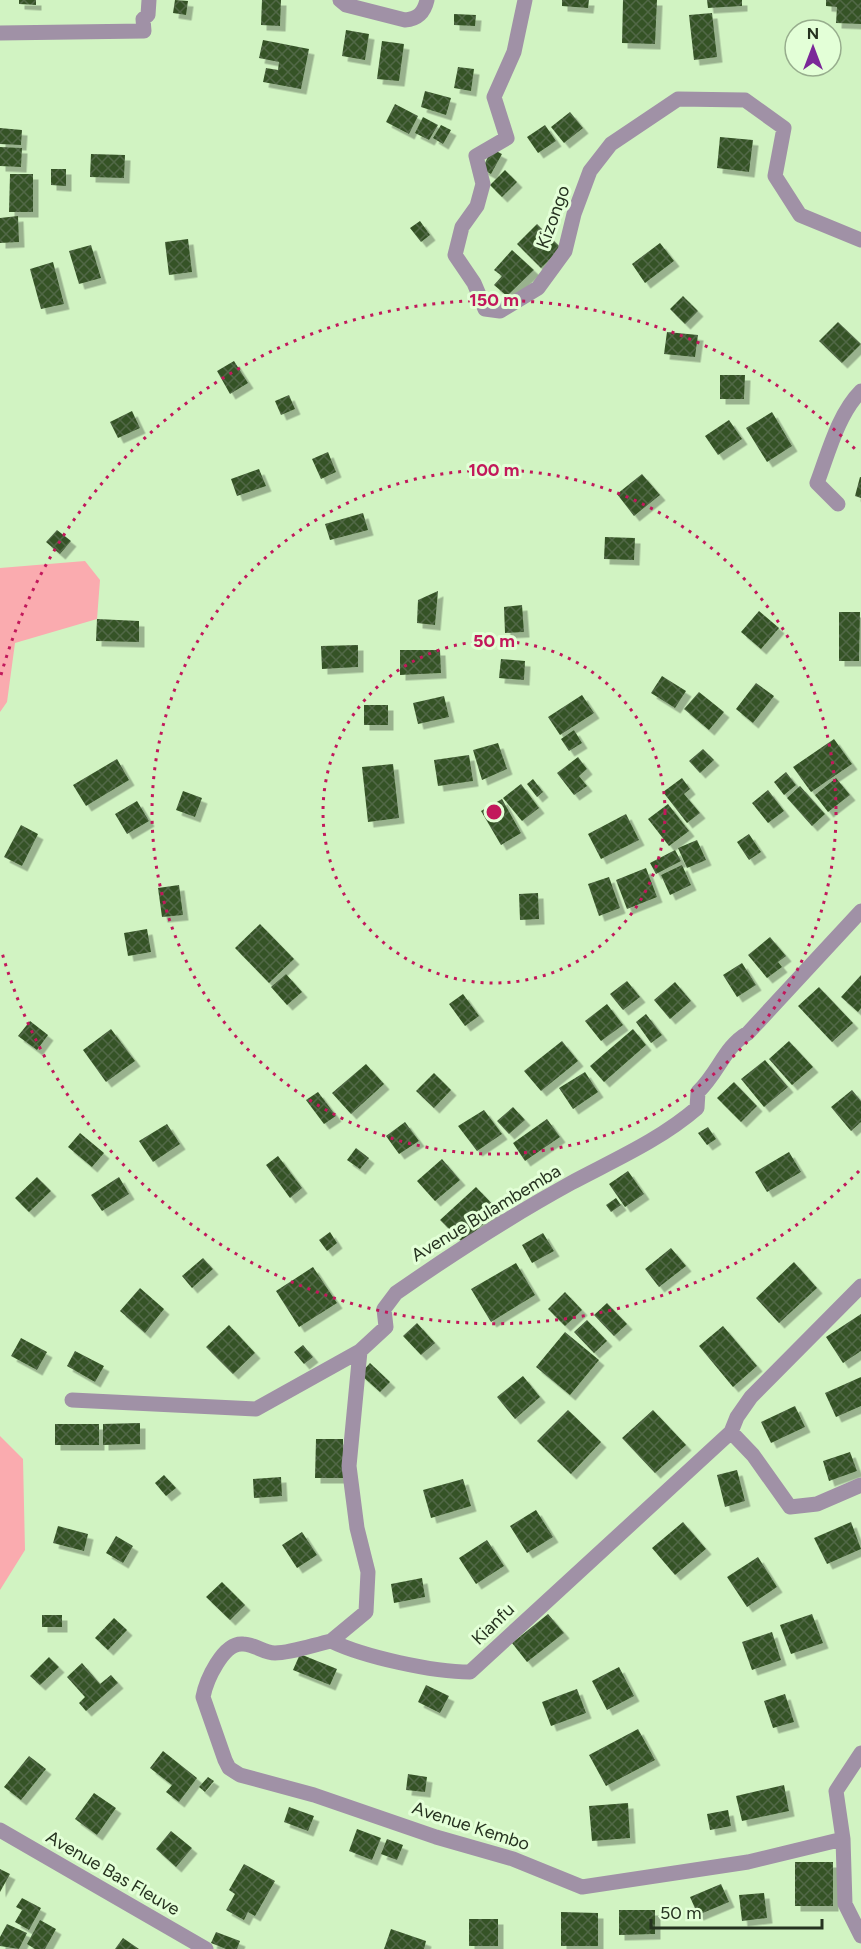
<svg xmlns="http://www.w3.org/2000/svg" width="861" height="1949" font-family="Figtree,sans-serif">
<defs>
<pattern id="building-cross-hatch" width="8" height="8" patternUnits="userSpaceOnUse" patternTransform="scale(1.5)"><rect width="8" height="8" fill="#365228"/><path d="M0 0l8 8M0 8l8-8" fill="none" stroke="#516846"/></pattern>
<filter id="shadow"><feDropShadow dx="5.5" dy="5.5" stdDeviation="0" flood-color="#0004"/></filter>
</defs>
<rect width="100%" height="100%" fill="#d1f3c2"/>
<!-- grass -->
<path fill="#faabaf" d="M85,561L100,580L97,619L15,643L7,702L0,712V568Z
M0,1436L23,1459L25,1550L0,1590Z"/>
<!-- building -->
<path fill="url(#building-cross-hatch)" filter="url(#shadow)" d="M19,0H36V5L19,4Z
M175,0L188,1L186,15L173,13Z
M262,0H281L280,26L261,25Z
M562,0H589L588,8L562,6Z
M623,0H657L655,44L622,43Z
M707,0H742V6L708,8Z
M826,0H861V24L836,23L837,7L826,6Z
M712,13L717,57L694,60L689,15Z
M454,14L476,15L475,26L454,25Z
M346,30L369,34L365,60L342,56Z
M263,40L309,49L301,89L263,82L266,68L278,70L279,62L259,58Z
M382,41L404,44L399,81L377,79Z
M458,67L474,69L471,91L454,88Z
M425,91L451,98L446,115L421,107Z
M395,104L418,116L409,134L386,122Z
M570,112L583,128L564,143L551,127Z
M423,117L438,125L429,140L415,133Z
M441,125L451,130L443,144L433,138Z
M545,125L556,141L538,153L527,137Z
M0,128L22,130L21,145L0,144Z
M720,137L753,140L749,172L717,168Z
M0,147L22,148L21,167L0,166Z
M492,149L502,154L491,174L482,169Z
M91,154L125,155L124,178L90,177Z
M51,169H66V186L51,185Z
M505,170L517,182L502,197L490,185Z
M10,174H33V212H9Z
M18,216L19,242L0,243V218Z
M420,221L430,235L421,242L410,228Z
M537,224L561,248L541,268L517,244Z
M188,239L192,272L169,275L165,242Z
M660,243L674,261L645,283L632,264Z
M91,245L101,278L79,284L69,251Z
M512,250L534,270L507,296L494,285L502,276L494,270Z
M53,262L64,304L41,309L30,269Z
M683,296L698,311L685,324L670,309Z
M838,322L861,344L842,363L819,341Z
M667,332L698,335L695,357L664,354Z
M234,361L248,383L230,394L217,371Z
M720,375H745L744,399H720Z
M289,395L295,409L281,415L275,401Z
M132,411L140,428L118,438L110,422Z
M772,412L792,446L767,462L746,428Z
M729,420L742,439L718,455L705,436Z
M328,452L336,472L321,479L312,459Z
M259,469L266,486L237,496L231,479Z
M642,474L660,495L634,516L617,494Z
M860,477H861V498L855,496Z
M363,513L368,530L330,540L325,524Z
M57,530L71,541L60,554L46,542Z
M605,537L635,538L634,560L604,559Z
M438,591L435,625L417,623L418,600Z
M522,605L524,632L505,633L504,607Z
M759,611L779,628L761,649L741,632Z
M839,612H860L859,661H839Z
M97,619L139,621V642L96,641Z
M358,645V667L322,669L321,646Z
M400,650H440L441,673L400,675Z
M501,659L525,661L524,680L499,678Z
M662,676L686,691L675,708L651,693Z
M756,683L774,696L753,723L736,709Z
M699,692L724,712L709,730L684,709Z
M582,695L594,713L560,735L548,717Z
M444,696L449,717L418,724L413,703Z
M364,705H388V725H364Z
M574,730L582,743L569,751L561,739Z
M834,739L852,764L811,792L793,767Z
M498,743L507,769L482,780L473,750Z
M703,749L714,760L700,773L689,761Z
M469,755L473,781L438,786L434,760Z
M578,757L587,769L579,776L587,786L574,795L557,773Z
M117,759L129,780L86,806L73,785Z
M393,764L399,818L368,822L362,767Z
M786,772L796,785L784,795L774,782Z
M682,778L690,789L684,794L700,813L687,823L663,792Z
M836,778L850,795L828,812L815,795Z
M533,779L543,792L537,797L527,784Z
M521,784L539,808L522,821L503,798Z
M800,786L825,814L812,826L787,798Z
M768,790L784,811L768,823L752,803Z
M183,791L202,798L195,817L176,810Z
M502,799L521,833L501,845L481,811Z
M137,801L149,821L127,834L115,814Z
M668,804L689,831L669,846L648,819Z
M626,814L639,840L601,859L588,834Z
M21,825L38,834L22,866L4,857Z
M749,834L761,852L749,860L737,842Z
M697,840L706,860L687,868L678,848Z
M675,850L681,861L656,874L650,863Z
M682,865L691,885L670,895L661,875Z
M646,868L657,897L627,909L616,880Z
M609,877L620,908L599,916L588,884Z
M179,885L183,915L162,917L158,888Z
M538,893L539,919L520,920L519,894Z
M260,924L294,959L269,983L235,948Z
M147,929L151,952L128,956L124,933Z
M770,937L786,956L778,962L782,967L767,978L748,955Z
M742,963L756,985L737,997L723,975Z
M286,974L302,992L287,1005L271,987Z
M861,975V1008L858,1012L841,997Z
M627,981L640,997L623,1010L610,994Z
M675,982L691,1001L670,1019L654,1000Z
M819,987L853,1023L832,1042L798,1006Z
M463,994L479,1016L465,1026L449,1004Z
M607,1004L623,1025L601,1041L585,1021Z
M646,1014L662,1035L651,1043L636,1022Z
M30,1021L48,1035L37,1050L18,1036Z
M111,1029L135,1061L106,1082L83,1050Z
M633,1029L646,1045L604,1082L590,1066Z
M562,1041L578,1061L541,1091L524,1071Z
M789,1041L813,1067L792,1085L769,1059Z
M765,1060L788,1087L764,1107L741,1079Z
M366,1064L384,1084L351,1114L332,1093Z
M585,1072L598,1092L573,1109L559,1088Z
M434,1073L451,1090L434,1108L416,1091Z
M734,1082L757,1106L741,1122L717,1098Z
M852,1090L861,1101V1122L851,1131L831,1107Z
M318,1092L336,1116L324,1124L306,1100Z
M513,1107L525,1120L509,1134L497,1121Z
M484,1110L502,1134L477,1151L458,1126Z
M547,1119L560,1137L525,1161L513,1143Z
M405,1122L419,1141L399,1154L386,1136Z
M167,1124L180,1144L153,1162L139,1141Z
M708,1127L716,1139L707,1145L698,1133Z
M80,1133L104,1153L92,1167L68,1147Z
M356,1148L369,1158L360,1169L347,1160Z
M789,1152L801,1172L767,1192L755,1172Z
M278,1156L302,1188L290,1198L266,1165Z
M442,1159L460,1180L435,1201L417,1181Z
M628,1171L644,1194L625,1207L609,1184Z
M37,1177L51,1191L29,1212L15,1198Z
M119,1177L129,1194L102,1211L91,1195Z
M476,1187L498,1210L463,1243L440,1220Z
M616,1198L621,1205L611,1212L606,1205Z
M330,1232L337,1243L327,1251L319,1240Z
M543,1233L554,1251L532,1263L522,1245Z
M671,1248L686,1266L659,1287L645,1269Z
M203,1258L213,1269L192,1288L182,1276Z
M794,1262L817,1288L779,1323L756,1298Z
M516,1263L535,1295L491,1322L471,1289Z
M313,1267L337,1303L299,1327L276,1291Z
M140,1288L164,1309L145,1333L120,1311Z
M565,1292L582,1310L565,1326L548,1309Z
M607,1303L627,1324L614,1336L594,1315Z
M861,1314V1351L843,1363L826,1337Z
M587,1320L607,1341L594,1353L574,1332Z
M417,1323L435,1343L421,1355L403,1336Z
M229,1325L255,1353L233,1374L206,1347Z
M723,1326L757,1366L733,1387L699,1346Z
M565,1332L599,1360L570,1395L536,1367Z
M21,1338L47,1352L37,1370L11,1356Z
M303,1345L313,1357L304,1364L294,1352Z
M75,1351L104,1366L95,1382L67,1366Z
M370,1363L390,1382L380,1392L360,1374Z
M523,1376L540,1397L515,1419L497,1397Z
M861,1377V1406L836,1417L825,1393Z
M795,1406L805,1427L771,1443L761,1422Z
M568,1410L601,1442L571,1474L537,1441Z
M653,1410L686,1445L655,1473L622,1438Z
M140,1423V1444L103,1445V1424Z
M55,1424H99V1445H55Z
M316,1439H343V1478H315Z
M850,1452L857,1471L829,1481L823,1461Z
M737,1470L745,1501L725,1507L717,1475Z
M164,1475L176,1488L166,1496L155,1483Z
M281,1477L282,1496L254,1498L253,1479Z
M463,1479L471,1506L431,1518L423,1490Z
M536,1510L553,1537L527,1553L510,1526Z
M683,1522L706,1549L675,1575L652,1548Z
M851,1522L861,1549L827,1564L814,1538Z
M58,1526L88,1534L84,1551L53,1543Z
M302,1532L317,1555L297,1568L282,1545Z
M116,1536L133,1546L123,1563L106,1553Z
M487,1540L504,1566L476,1584L459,1558Z
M758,1557L777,1587L747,1607L727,1577Z
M422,1578L425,1597L394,1603L391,1584Z
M222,1582L245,1605L230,1620L206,1597Z
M548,1614L564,1633L527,1662L512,1643Z
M812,1614L823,1643L791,1654L780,1625Z
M42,1615H62V1627H42Z
M114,1618L127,1630L108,1650L95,1638Z
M772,1632L781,1660L752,1670L742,1642Z
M300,1654L337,1669L330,1685L293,1670Z
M49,1657L59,1667L40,1685L30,1676Z
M82,1663L100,1684L111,1675L118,1683L86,1711L79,1703L85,1697L67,1677Z
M619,1667L634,1696L607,1710L592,1681Z
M426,1685L449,1696L440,1713L418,1702Z
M577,1689L586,1713L551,1726L542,1702Z
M785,1694L794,1722L773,1728L764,1701Z
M638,1729L655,1760L606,1786L589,1755Z
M163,1751L197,1778L179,1802L166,1792L172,1785L150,1768Z
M29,1756L46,1769L21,1800L4,1787Z
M408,1774L427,1777L425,1792L406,1790Z
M208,1777L214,1781L205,1792L199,1787Z
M784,1785L789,1811L742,1821L736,1796Z
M94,1793L116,1808L97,1835L75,1819Z
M628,1803L630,1838L592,1841L589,1806Z
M289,1807L314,1816L308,1831L284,1822Z
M728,1810L731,1826L710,1830L707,1814Z
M357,1829L381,1838L372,1860L349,1851Z
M171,1831L192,1848L176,1867L156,1849Z
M387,1839L403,1845L397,1860L381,1854Z
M795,1862H833V1906H795Z
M244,1864L275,1881L255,1916L248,1912L244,1920L226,1910L235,1894L229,1890Z
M0,1869L10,1874L0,1892Z
M721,1884L729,1902L698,1915L690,1897Z
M764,1893L767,1918L742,1921L739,1895Z
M22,1898L41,1908L29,1930L15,1922L22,1910L16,1907Z
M619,1910H655V1934L619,1935Z
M561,1912L598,1913V1946H561Z
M469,1919H498V1946H469Z
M40,1920L56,1929L45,1949H35L27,1944Z
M7,1924L27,1933L19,1949L0,1946V1937Z
M391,1929L426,1941L424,1949H384Z
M216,1932L240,1941L237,1949H226L211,1943Z
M123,1938L139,1949H115Z"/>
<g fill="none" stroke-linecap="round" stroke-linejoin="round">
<!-- minor -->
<path stroke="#a091a6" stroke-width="15" d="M340,0L346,5L405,20C418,19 424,13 427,0
M525,0L514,52L494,97L507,138L476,156L483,184L477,206L462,227L455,255L474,283L485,309L500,311L538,288L565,251L574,214L590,171L611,144L678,99L745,100L784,128L775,176L800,215L861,240
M0,33L144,31L143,19L148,15L149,0
M838,504L817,483C828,454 838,414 861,391
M72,1400L256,1409L360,1351L386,1327L384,1309L396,1293C452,1254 511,1216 571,1183C614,1160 660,1140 697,1108L698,1092C719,1072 724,1047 748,1033L861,911
M731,1432L753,1455L790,1507L817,1504L861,1485
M331,1641C313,1645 292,1653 275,1653C264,1653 254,1644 243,1644C223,1642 206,1681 203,1697L225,1760L229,1768L240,1775L314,1795L436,1837L513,1859L582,1887L748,1862L843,1839L836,1791L861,1753
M331,1641C364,1657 433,1672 470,1672L731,1432L737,1417L751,1397L861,1286
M331,1641L366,1612L368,1572L357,1528L349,1466L360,1351
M0,1830L206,1949
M843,1839L845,1904L861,1936"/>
</g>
<!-- distance rings -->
<g fill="none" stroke="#c2185b" stroke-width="3" stroke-dasharray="3 6">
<circle cx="494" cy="812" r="171"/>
<circle cx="494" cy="812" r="342"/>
<path d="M859 1171A512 512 0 0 1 1 949M1 675A512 512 0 0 1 859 453"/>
</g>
<g text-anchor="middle" stroke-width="6" stroke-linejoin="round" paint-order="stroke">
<!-- street labels -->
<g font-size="18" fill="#25321f" stroke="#e3ffd7">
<text transform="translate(553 217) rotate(-70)" y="6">Kizongo</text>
<text transform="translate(486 1213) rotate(-31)" y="6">Avenue Bulambemba</text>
<text transform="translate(493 1624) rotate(-44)" y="6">Kianfu</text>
<text transform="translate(471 1826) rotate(18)" y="6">Avenue Kembo</text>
<text transform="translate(113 1873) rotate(30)" y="6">Avenue Bas Fleuve</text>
</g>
</g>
<circle cx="494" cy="812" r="9" fill="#c2185b" stroke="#e3ffd7" stroke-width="3"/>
<g font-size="18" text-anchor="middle" font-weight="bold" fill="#c2185b" stroke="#e3ffd7" stroke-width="6" stroke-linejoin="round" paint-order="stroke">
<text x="494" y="306">150 m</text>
<text x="494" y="476">100 m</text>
<text x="494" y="647">50 m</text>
</g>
<!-- north arrow -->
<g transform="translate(813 48)"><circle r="28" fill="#e3ffd7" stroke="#97ad8d" stroke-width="1.5"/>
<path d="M0-4.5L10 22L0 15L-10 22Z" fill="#7b2898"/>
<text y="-9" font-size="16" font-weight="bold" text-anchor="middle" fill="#25321f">N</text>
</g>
<!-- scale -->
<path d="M651 1919v9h171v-9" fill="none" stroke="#25321f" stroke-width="3"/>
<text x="660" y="1919" font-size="18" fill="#25321f" stroke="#e3ffd7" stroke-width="4.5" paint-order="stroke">50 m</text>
</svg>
